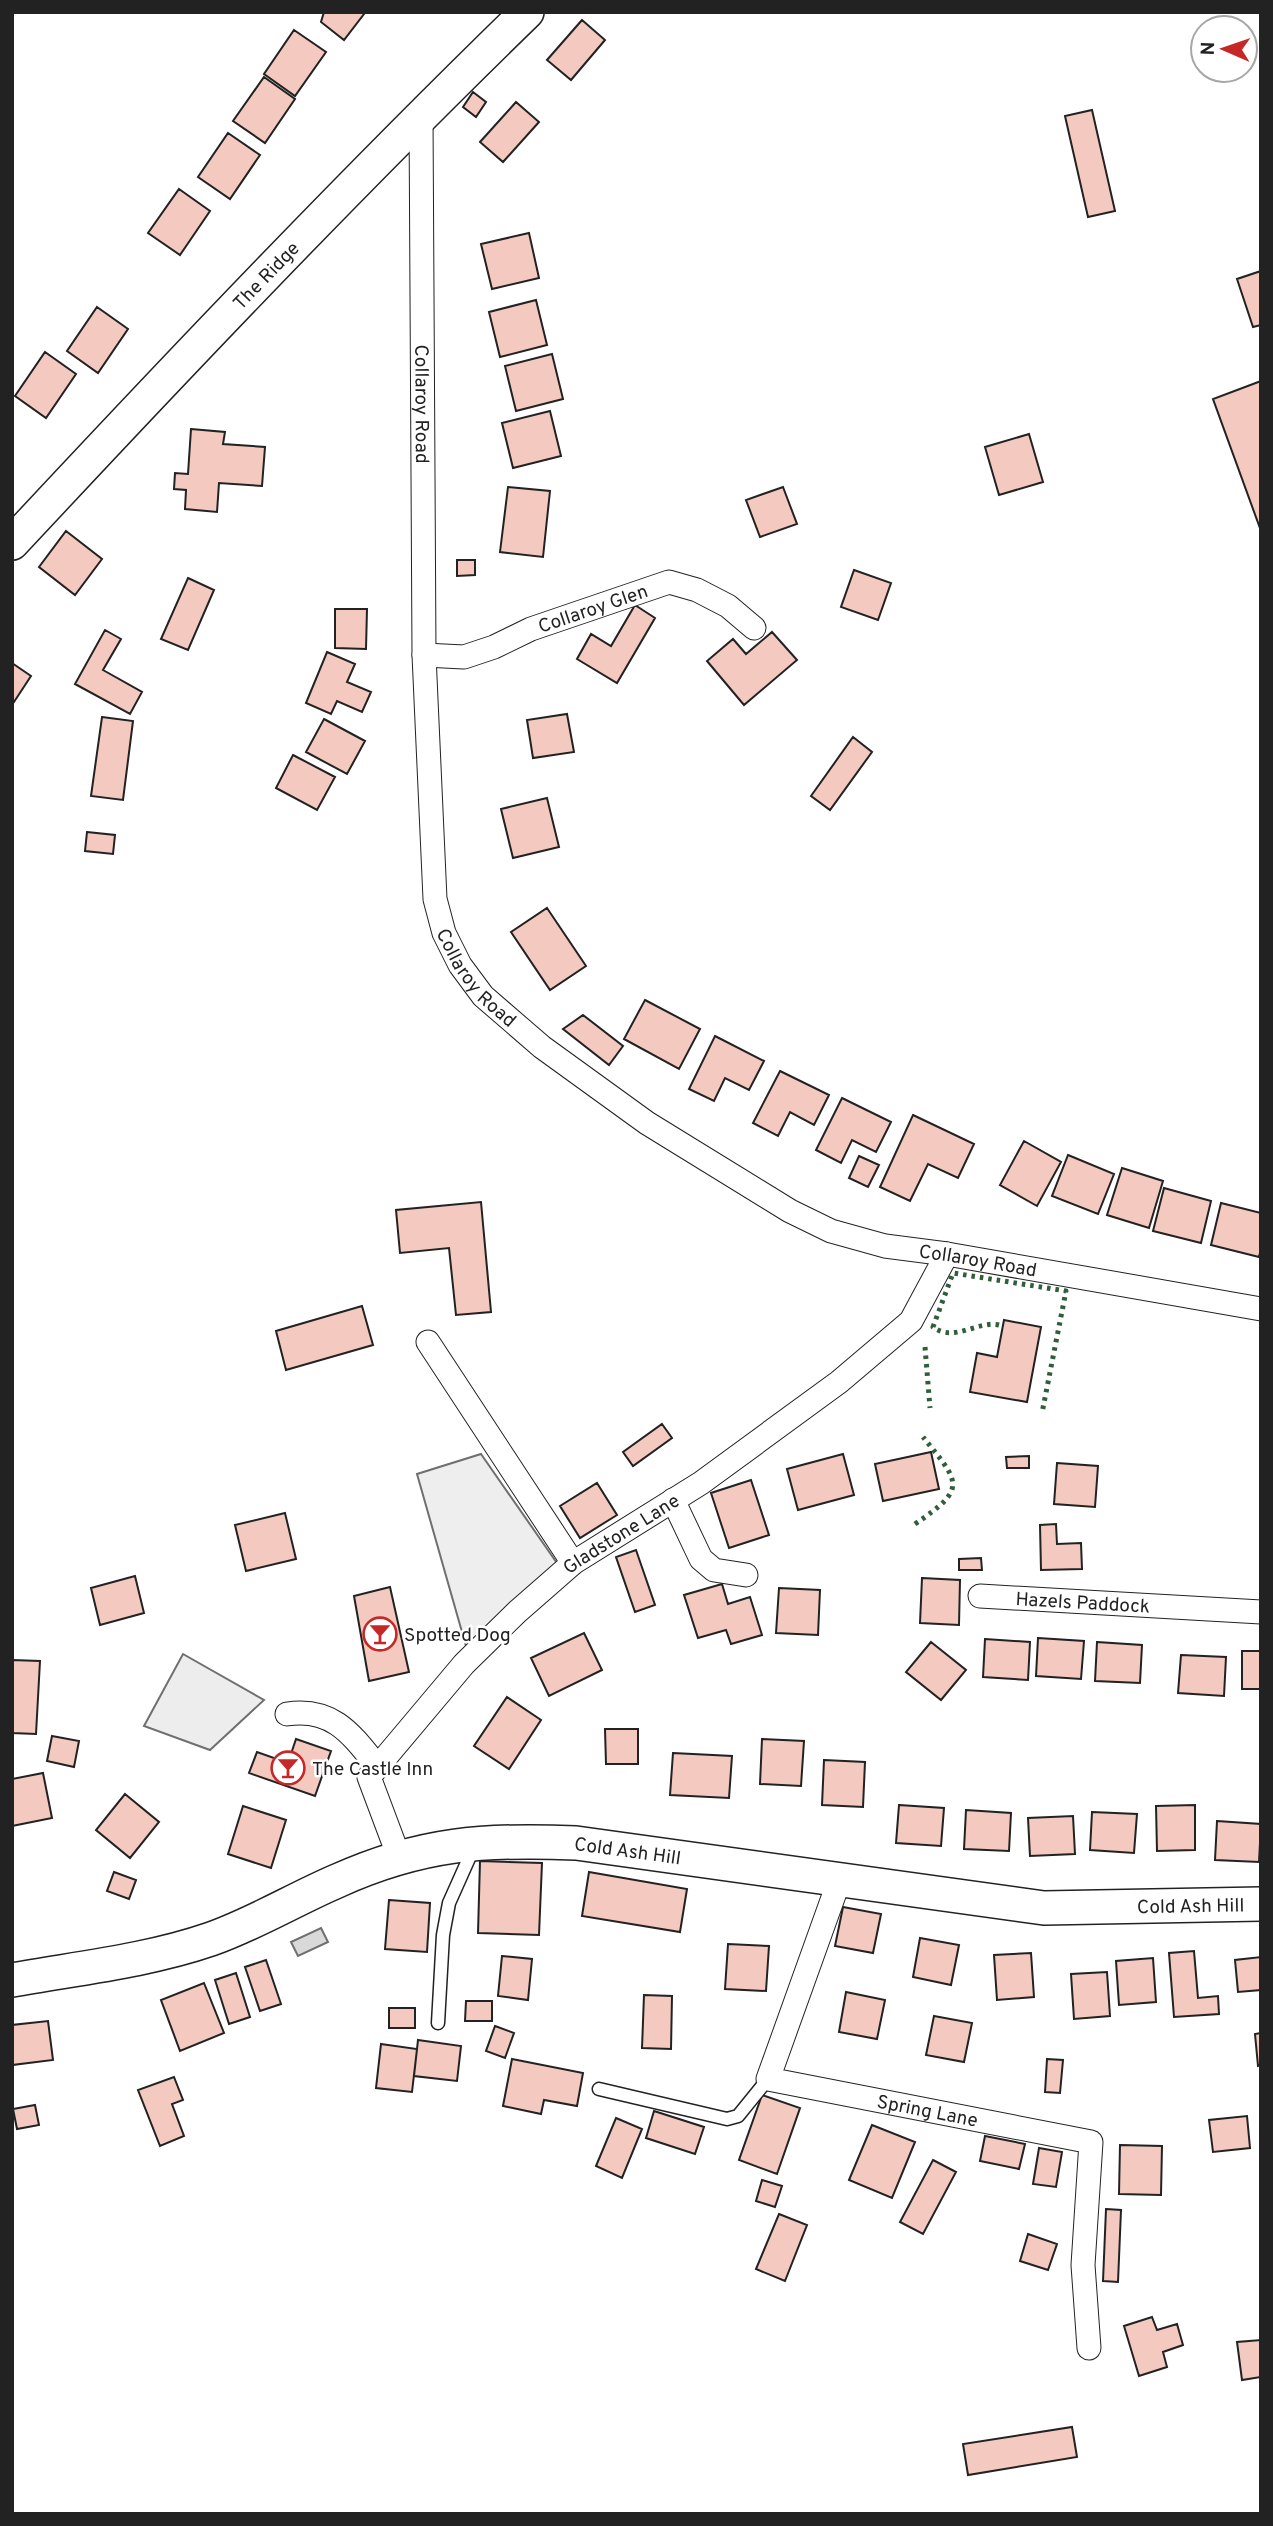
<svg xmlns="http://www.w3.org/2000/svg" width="1273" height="2526" font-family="Overpass,sans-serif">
<rect width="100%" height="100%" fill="#fff"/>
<!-- green -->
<path fill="#eee" stroke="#6f6f6f" stroke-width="2" d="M481,1454L559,1566L466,1646L417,1474Z"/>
<!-- parking -->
<path fill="#ededed" stroke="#6f6f6f" stroke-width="2" d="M183,1654L264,1700L210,1750L144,1726Z"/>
<!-- water -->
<path fill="#d9d9d9" stroke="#6f6f6f" stroke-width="2" d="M321,1928L328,1942L298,1956L291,1942Z"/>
<!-- building -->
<path fill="#f3c9c0" stroke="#222" stroke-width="2" d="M324,12H361L364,14L344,40L321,22Z
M582,20L605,40L571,80L547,60Z
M294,30L326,52L295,96L264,74Z
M264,77L295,99L265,143L233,121Z
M473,92L486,102L476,117L463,107Z
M516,102L539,122L503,162L480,142Z
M1092,110L1115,211L1088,217L1065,116Z
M228,133L260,155L230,199L198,177Z
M179,189L210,211L180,255L148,233Z
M529,233L539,278L492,289L481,244Z
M1261,271V325L1253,327L1237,279Z
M536,300L547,345L500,357L489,312Z
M97,307L128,329L98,373L67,351Z
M45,352L76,374L46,418L15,396Z
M552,354L563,399L516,411L505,366Z
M1261,381V531L1213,399Z
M550,411L561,456L513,468L502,423Z
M191,429L225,432L223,444L265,447L262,486L219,483L217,512L185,509L186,490L174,489L175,473L188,474Z
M1029,434L1043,482L999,495L985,447Z
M508,487L550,491L543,557L500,552Z
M783,487L797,524L760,537L746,500Z
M66,531L102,559L75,595L39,567Z
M457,560H475V575L457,576Z
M854,570L891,583L878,620L841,607Z
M188,578L214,590L188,650L161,639Z
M635,605L655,618L617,683L577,659L591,634L611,646Z
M335,609H367L366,649L335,648Z
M105,630L121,639L103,670L142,692L130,714L75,684Z
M772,632L797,660L744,705L707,661L733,639L746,654Z
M327,652L355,664L347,682L371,692L362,712L337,701L331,714L306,703Z
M12,663L31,676L12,705Z
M567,714L574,752L533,758L527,720Z
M102,717L133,721L123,800L91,796Z
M324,719L365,741L347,774L306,752Z
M853,737L872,752L830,810L811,796Z
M293,755L335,777L317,810L276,788Z
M547,798L559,847L513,858L501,809Z
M87,832L115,835L113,854L85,851Z
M547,908L586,966L550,990L511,932Z
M645,1000L700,1029L679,1069L624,1039Z
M583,1015L623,1046L609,1065L563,1029Z
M715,1036L764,1061L749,1090L725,1078L714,1101L689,1089Z
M780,1071L829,1095L814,1125L790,1112L778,1136L753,1123Z
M842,1098L891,1122L876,1152L852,1140L841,1163L816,1150Z
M913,1115L974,1144L958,1178L928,1164L910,1201L880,1187Z
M1024,1141L1061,1162L1037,1206L1000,1185Z
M1068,1155L1114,1174L1098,1214L1052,1196Z
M859,1156L879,1165L868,1187L849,1178Z
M1122,1168L1163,1181L1149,1228L1107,1215Z
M1164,1188L1211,1201L1201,1243L1153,1231Z
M481,1202L491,1312L456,1315L449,1248L400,1253L396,1210Z
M1221,1203L1261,1213V1249L1259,1257L1211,1245Z
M362,1306L373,1345L286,1370L276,1331Z
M1004,1320L1041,1327L1027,1402L970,1392L977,1353L997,1357Z
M662,1424L672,1438L633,1466L623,1452Z
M931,1452L939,1489L883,1501L875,1464Z
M843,1454L854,1495L798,1510L787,1469Z
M1029,1456V1468H1007L1006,1457Z
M1057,1463L1098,1466L1095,1507L1054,1504Z
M751,1480L769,1535L729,1548L711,1493Z
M597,1483L617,1515L580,1538L560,1506Z
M285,1513L296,1559L246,1571L235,1525Z
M1056,1524L1057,1544L1081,1543L1082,1569L1041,1570L1040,1525Z
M636,1550L655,1605L635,1612L616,1557Z
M981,1558L982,1570H959V1559Z
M135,1576L144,1613L100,1625L91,1588Z
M922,1578L960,1580L959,1625L920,1623Z
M722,1584L728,1604L750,1597L762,1635L731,1644L726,1630L698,1638L684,1595Z
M390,1587L409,1672L369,1681L354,1596Z
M779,1588L820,1590L818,1635L776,1633Z
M584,1633L602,1670L549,1696L531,1658Z
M1038,1638L1084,1641L1081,1679L1036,1676Z
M985,1639L1030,1642L1028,1680L983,1677Z
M931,1642L966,1670L941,1700L906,1672Z
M1097,1642L1142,1645L1140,1683L1095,1681Z
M1242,1651H1261V1689H1242Z
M1181,1655L1226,1657L1224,1696L1178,1693Z
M12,1660L40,1661L36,1734L12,1733Z
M507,1697L541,1720L509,1769L474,1746Z
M605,1729H638V1764H606Z
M52,1736L79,1741L74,1767L47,1761Z
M296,1739L331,1751L315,1796L249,1773L257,1752L288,1763Z
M762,1739L804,1741L801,1786L760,1784Z
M673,1753L732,1756L729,1798L670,1795Z
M824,1760L865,1762L863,1807L822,1805Z
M43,1773L52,1818L12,1826V1779Z
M125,1794L159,1822L130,1858L96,1830Z
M899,1805L944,1808L941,1846L896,1843Z
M1195,1805V1850L1157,1851L1156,1806Z
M243,1806L286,1820L271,1868L228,1854Z
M966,1810L1011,1813L1009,1851L964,1849Z
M1092,1812L1137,1814L1134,1853L1090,1850Z
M1073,1816L1075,1854L1030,1856L1028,1818Z
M1217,1821L1261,1824L1259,1862L1215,1860Z
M480,1861L542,1863L539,1935L478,1933Z
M114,1872L136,1880L129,1899L107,1891Z
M589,1872L687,1889L680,1932L582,1916Z
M389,1900L430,1903L427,1952L385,1949Z
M843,1907L881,1914L873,1953L835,1946Z
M920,1938L959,1945L951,1985L913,1977Z
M728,1944L769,1946L766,1991L725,1989Z
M1194,1951L1198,1998L1218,1996L1219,2014L1174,2017L1169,1953Z
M1031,1953L1034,1997L997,2000L994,1955Z
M502,1956L532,1959L528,2000L498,1996Z
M1261,1957V1990L1238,1992L1235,1960Z
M1153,1958L1156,2002L1119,2005L1116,1961Z
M266,1960L281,2004L260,2011L245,1967Z
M1107,1972L1110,2016L1074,2019L1071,1974Z
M236,1973L250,2017L229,2024L215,1980Z
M204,1983L224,2033L180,2051L161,2000Z
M846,1992L885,2000L877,2039L839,2032Z
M644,1995L672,1996L671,2049L642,2048Z
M466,2001H492V2021H465Z
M389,2008H415V2028H389Z
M934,2016L972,2023L964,2062L926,2055Z
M48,2021L53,2060L12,2065V2025Z
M495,2026L514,2033L505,2058L486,2051Z
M1261,2033V2065L1258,2066L1255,2034Z
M418,2040L461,2046L457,2081L414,2076Z
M381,2044L417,2049L412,2092L376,2088Z
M512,2059L583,2073L577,2106L544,2100L541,2114L503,2106Z
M1047,2059L1063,2060L1060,2093L1045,2092Z
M174,2077L183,2100L172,2104L184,2136L160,2146L138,2090Z
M762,2095L800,2108L777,2174L739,2160Z
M35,2105L39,2125L17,2129L13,2109Z
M654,2111L704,2127L695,2154L646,2138Z
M1247,2116L1250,2148L1213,2152L1209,2120Z
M616,2118L642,2129L622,2178L596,2166Z
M872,2125L915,2142L892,2198L849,2180Z
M985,2136L1025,2144L1019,2169L980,2161Z
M1120,2145L1162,2146L1161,2195L1119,2194Z
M1039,2148L1062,2152L1056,2187L1033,2184Z
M933,2160L956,2172L923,2234L900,2222Z
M762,2180L782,2186L775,2207L756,2201Z
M1106,2209L1121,2210L1118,2282L1103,2281Z
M779,2214L807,2225L785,2281L756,2269Z
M1028,2234L1057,2244L1048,2270L1020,2261Z
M1152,2317L1157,2330L1177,2324L1183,2345L1163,2352L1167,2367L1139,2376L1124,2326Z
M1261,2340V2377L1242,2380L1237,2342Z
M1072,2427L1077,2457L968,2475L963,2444Z"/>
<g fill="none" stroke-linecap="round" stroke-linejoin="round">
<defs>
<path id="lane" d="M438,2023L443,1935L449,1903L474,1847
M599,2089L727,2119L738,2116L768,2079"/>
<g id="street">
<path id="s1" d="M421,115L424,655L435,899L444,933L460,965L483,996L542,1047L647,1123L790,1211L831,1231L885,1246L947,1254L1261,1309"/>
<path id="s2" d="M424,655L464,657L494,647L531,629L669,582L697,590L728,606L754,628"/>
<path d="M428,1342L573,1563"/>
<path d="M673,1500L701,1559L714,1570L746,1575"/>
<path id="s3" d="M980,1596L1261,1612"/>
<path d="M287,1714C333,1707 352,1735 377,1766"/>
<path id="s4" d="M399,1857L369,1777L464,1664L517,1612L573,1563L701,1483L839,1382L911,1321L947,1254"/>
<path id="s5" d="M839,1881L768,2079L1091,2142L1083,2265L1089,2348"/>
</g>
<g id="secondary">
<path id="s6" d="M12,543C180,363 350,184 527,12"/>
<path id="s7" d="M12,1980C79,1968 147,1961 211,1939C254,1924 295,1899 337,1881C421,1843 485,1839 576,1843L1044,1908L1261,1904"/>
</g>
</defs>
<!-- lane casing -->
<use href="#lane" stroke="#222" stroke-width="15"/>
<!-- street casing -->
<use href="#street" stroke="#222" stroke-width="25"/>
<!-- secondary casing -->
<use href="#secondary" stroke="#222" stroke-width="36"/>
<!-- lane -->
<use href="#lane" stroke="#fff" stroke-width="12"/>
<!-- street -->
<use href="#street" stroke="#fff" stroke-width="23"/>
<!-- secondary -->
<use href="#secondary" stroke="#fff" stroke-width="33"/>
<!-- hedge -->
<path stroke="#2f5e38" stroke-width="5" stroke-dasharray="3.5 5" stroke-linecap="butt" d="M999,1325C978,1320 954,1343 933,1327L953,1273L1066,1291L1042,1413
M925,1347L930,1408
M915,1524C968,1488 960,1483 923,1437"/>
</g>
<!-- icons -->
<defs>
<symbol id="bar-ring" viewBox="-11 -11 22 22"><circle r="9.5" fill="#fff" stroke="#c62828" stroke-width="1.5"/><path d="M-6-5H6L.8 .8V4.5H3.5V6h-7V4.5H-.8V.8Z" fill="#c62828"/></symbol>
</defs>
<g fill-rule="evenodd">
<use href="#bar-ring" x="361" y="1615" width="38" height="38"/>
<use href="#bar-ring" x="269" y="1749" width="38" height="38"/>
</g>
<g text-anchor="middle" stroke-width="5" stroke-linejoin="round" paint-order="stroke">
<!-- street labels -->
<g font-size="19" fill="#222" stroke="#fff">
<text dy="7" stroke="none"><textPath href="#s6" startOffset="369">The Ridge</textPath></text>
<text dy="7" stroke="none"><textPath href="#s1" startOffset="289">Collaroy Road</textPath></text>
<text dy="7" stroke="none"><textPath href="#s2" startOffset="178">Collaroy Glen</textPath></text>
<text dy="7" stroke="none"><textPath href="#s1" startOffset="875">Collaroy Road</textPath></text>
<text dy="7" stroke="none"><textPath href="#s1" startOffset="1465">Collaroy Road</textPath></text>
<text dy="7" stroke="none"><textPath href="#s4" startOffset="438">Gladstone Lane</textPath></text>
<text dy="7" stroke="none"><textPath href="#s3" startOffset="103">Hazels Paddock</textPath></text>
<text dy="7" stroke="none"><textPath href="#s7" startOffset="639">Cold Ash Hill</textPath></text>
<text dy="7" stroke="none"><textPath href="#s7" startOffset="1206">Cold Ash Hill</textPath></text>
<text dy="7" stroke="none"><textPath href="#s5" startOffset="373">Spring Lane</textPath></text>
</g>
<!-- poi labels -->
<g font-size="19" fill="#222" stroke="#fff" text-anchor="start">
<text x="404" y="1641">Spotted Dog</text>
<text x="312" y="1775">The Castle Inn</text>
</g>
</g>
<!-- border -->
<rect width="1273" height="2526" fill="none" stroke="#222222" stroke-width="28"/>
<!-- north arrow -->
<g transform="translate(1224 49) rotate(272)"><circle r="33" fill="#ffffff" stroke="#a7a7a7" stroke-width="2"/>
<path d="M0-5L12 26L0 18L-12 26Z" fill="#c62828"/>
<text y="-10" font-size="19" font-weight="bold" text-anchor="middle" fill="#222222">N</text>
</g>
</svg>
